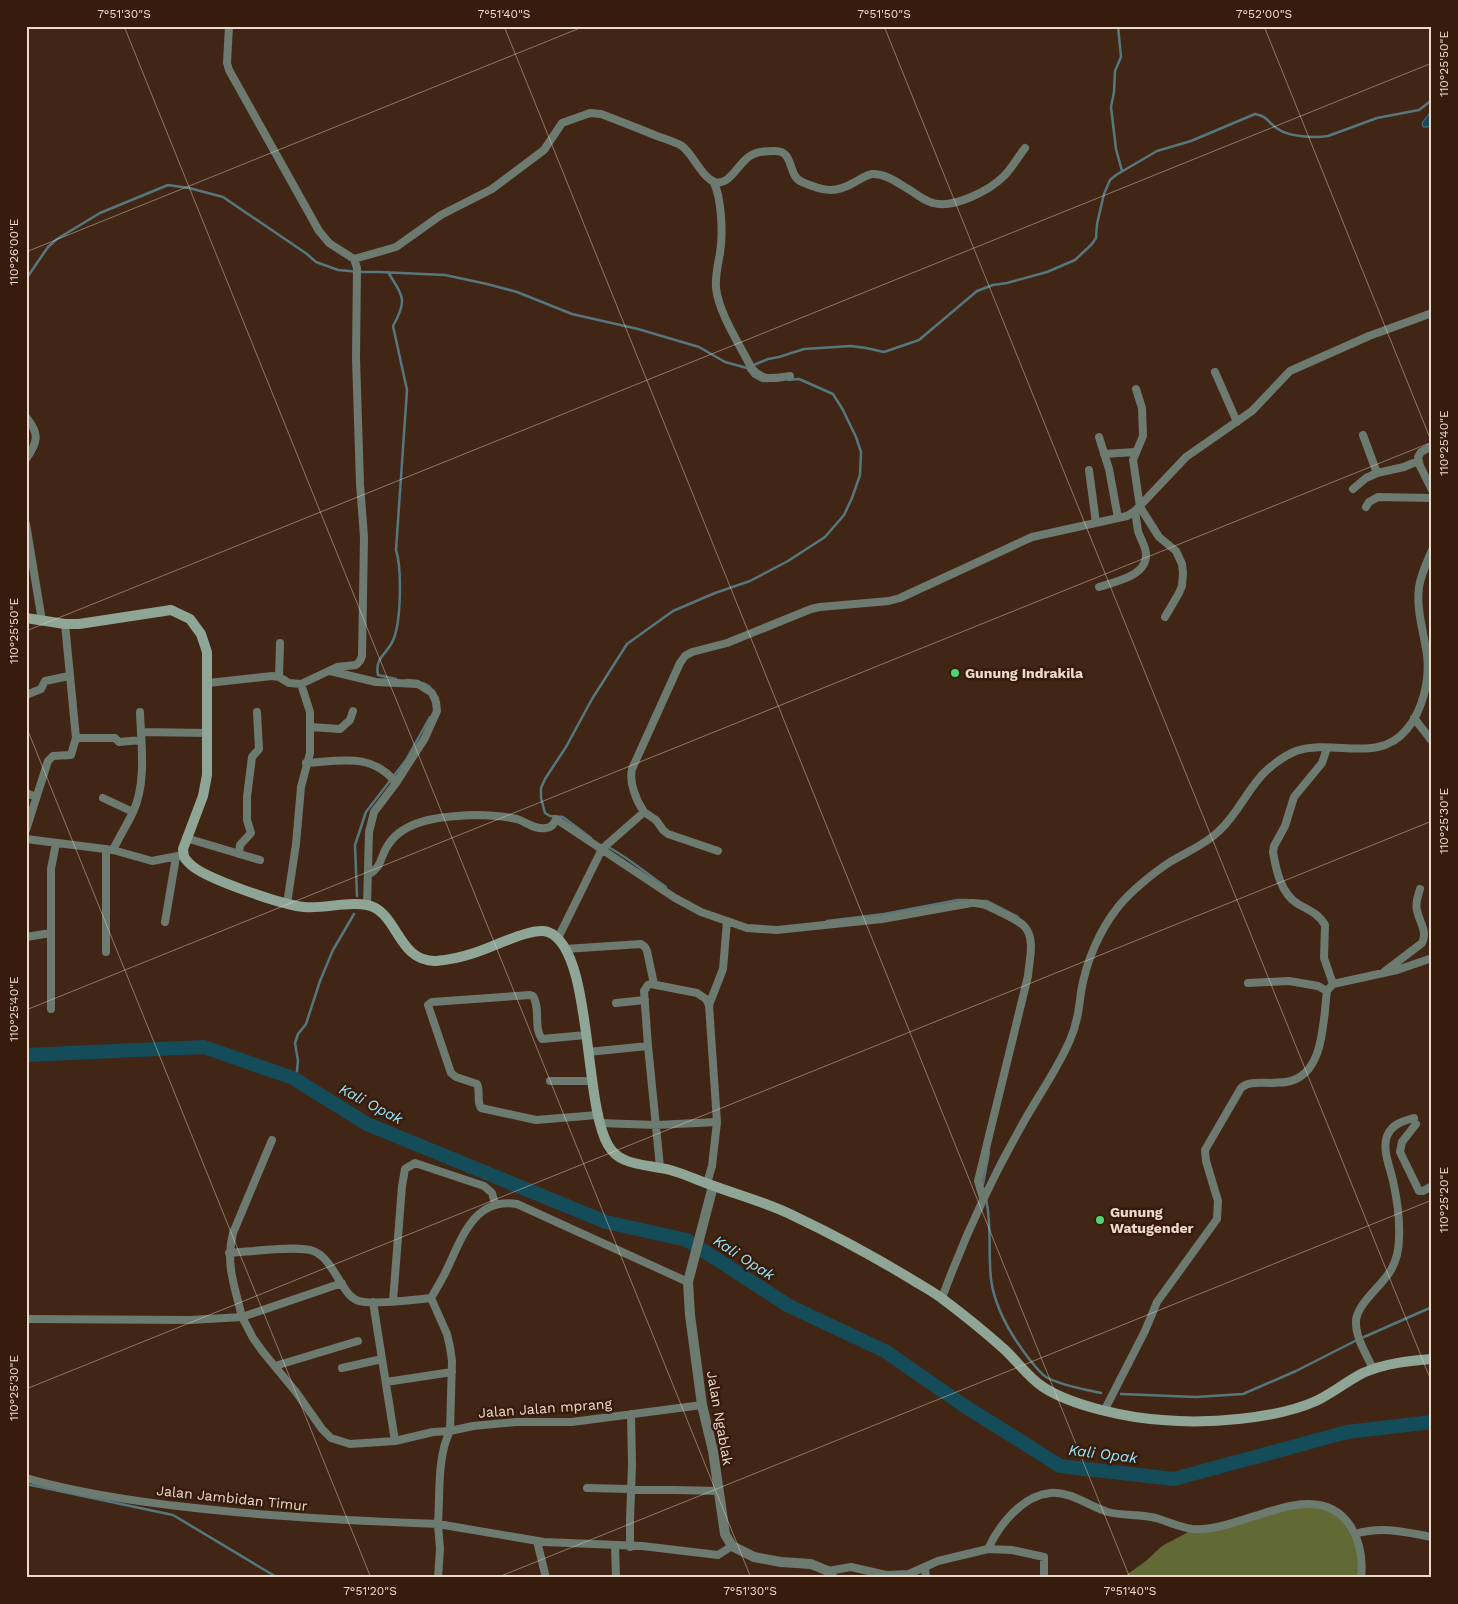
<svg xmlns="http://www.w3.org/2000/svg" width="1458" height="1604" font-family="'Work Sans',sans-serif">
<rect width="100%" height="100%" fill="#412615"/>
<!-- forest -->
<path fill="#616935" d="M1296,1505L1330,1508L1354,1534L1361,1578H1122L1146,1561L1162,1546L1194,1529Z"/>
<!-- water -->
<path fill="#154c5a" stroke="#56777d" d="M1432,110V124L1428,127H1423L1422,123Z"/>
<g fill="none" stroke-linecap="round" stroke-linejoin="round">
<!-- stream -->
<path stroke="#56777d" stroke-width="2.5" d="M1118,26L1121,57L1115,71L1114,92L1111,107L1116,149L1122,171
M388,272C403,297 408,299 393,326L407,390L396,550C402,569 401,619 394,638C389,653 374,657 378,675L396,679
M26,279L48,247L57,239L100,213L168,185L189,188L223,197L307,254L316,262L338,270L361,272H379L445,275L487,284L517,292L572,314L638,329L699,347L725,362L747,368L753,376L762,381H768
M754,365L768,359L779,357L804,349L851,346L866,348L884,352L919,340L977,291L993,285L1007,283L1047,272L1075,260L1092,244L1096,238L1097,224L1104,194L1110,180L1116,175L1157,151L1191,141L1255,114C1268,116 1268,123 1278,129C1289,137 1315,138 1328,136L1377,118L1419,110L1432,100
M406,680L418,681
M423,683L429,686L438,698
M591,838L563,817L550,816L545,813L541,798V788L545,779L566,747L592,699L627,644L673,611L715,593L750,581L788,561L825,537L844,515L852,498L860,475L861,452L856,437L843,410L833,394L799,379L788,380
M610,848C630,859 647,874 666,887
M357,896L355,845L366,812L406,760L430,717
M982,901H987L1018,917
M827,921L884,914L958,900H967
M296,1080L298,1061L295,1043L298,1034L306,1024L320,981L333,950L354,914
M983,1184L989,1152
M986,1199C992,1226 988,1252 991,1279C995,1310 1012,1337 1030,1360C1035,1366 1040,1373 1046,1377C1062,1386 1084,1389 1101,1393
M1364,1337L1432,1307
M1121,1394L1196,1397L1243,1394L1296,1371L1355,1341
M26,1484L173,1515L278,1578"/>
<!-- river -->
<path stroke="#154c5a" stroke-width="14" d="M26,1055L204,1047L293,1078L367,1124L606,1222L687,1240L789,1306L885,1351L963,1405L1060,1466L1174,1479L1347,1432L1432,1422"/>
<!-- minor -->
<path stroke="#6c7a70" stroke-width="8" d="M713,181C722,197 723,235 720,253C718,265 715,276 716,288C719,314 740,345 752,369C764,382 774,378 790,376
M354,259L396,247L441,215L492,189L544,150L562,123L590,113L601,114C620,121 639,129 657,136C665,139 675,142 682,146C693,154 702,178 715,182C730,186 739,162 750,156C757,151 767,151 775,151C795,151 787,176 802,182C823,191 835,194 855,182C861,179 866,175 872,174C886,173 899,184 910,190C917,195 925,201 933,203C954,209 990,190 1004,176C1012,168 1018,157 1025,148
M1215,372L1237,422
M1136,389L1142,408L1143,436L1133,460L1140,507L1159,537L1176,551L1182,564L1183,573L1182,586L1179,593L1165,617
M26,417C40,434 38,442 26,459
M1363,435L1377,473
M1099,437L1109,469L1118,518
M1432,446L1421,452L1418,457L1420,466L1432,490
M1104,454L1135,452
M1089,470L1096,523
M1353,489L1366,478L1377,473L1404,467L1418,461
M1366,507L1369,502L1378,497L1432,498
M26,524L42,621
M1099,587C1116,581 1148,576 1146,553C1145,545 1140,538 1138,531C1137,524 1136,518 1135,511
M330,671L376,682L418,684L432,693L436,702L437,711L425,738L396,783L374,812L369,832L367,905
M279,677L280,643
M208,683L272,676L279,677L289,683L301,684L337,667L356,665L360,661L362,656L364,537L360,484L356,358L357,268L354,259L329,243L319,231L229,70L227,63L229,26
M26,695L41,689L45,681L69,676
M1414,718L1432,741
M310,727L340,729L350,720L353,711
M141,732L207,733
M76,738H115L119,742L141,740
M1327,748L1322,763L1294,797L1285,826L1274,846L1273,852C1276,870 1281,894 1298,904C1309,910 1319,914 1325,925L1324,958L1333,984
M306,763C340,761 372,752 396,783
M26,793L36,797
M103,798L133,812
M644,812L656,820L663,830L668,834L718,851
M26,830L48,761L53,756L71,755L76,738L65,624
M186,838L260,860
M26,839L113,850L152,861L183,855
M106,849V952
M113,850C119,837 127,825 133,812C147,782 141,744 140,712
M239,854L240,845L251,833L247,820V797L252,757L259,749L257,712
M368,875C384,865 379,858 388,845C405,818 447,816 475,815C490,815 503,816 517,819C526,822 535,830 546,828C551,828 554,824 556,819L675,898L701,912L747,928L777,930L882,919L971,903C982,902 990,907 1000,912C1008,916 1018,920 1024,926C1036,938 1029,961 1028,976L978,1181L983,1198
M287,904L296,844L301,787L310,753V712L301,684
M165,922L176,857
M26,937L51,933
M558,938L602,849L644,812C636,800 629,783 632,769L680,663L685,656L692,652L727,643L811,609L820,607L889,601L900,598L1032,537L1127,516L1135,511L1186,457L1252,411L1290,371L1369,336L1432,313
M565,949L641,944L645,947L647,951L654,984
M1384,972L1422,943C1428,931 1419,922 1417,910C1415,903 1418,896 1420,889
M1248,983L1289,981L1318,986L1327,991
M616,1003L645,1000
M709,1005L723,969L727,921
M51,1009V869L56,843
M586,1035L542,1039C533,1027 541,1009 533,996L530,995L432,1002L428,1005L451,1073L456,1077L477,1084C481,1092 476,1100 481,1108L536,1120L597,1115
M588,1052L648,1046
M550,1081H592
M599,1123L656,1125L717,1122
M1416,1124L1402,1142L1400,1152L1419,1191H1423L1432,1186
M272,1140L233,1233C225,1264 235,1287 242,1317L342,1283
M660,1167L648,1046L644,991L648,985L651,984L697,993L706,999L709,1005L717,1122L712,1166L707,1183
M229,1253C247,1252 299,1245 313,1251C334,1258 341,1296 359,1301C374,1305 414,1300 431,1298
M942,1298C964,1238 990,1181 1022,1125C1038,1096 1057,1070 1070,1040C1077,1024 1079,1009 1081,992C1086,962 1099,931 1118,907C1130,892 1153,873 1170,862C1186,852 1205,845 1219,831C1239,813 1248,787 1267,770C1276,762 1286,755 1296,751C1334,738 1378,765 1407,729C1423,710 1430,679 1427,655C1424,633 1416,610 1419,587C1421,574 1427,562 1432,550
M393,1301L402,1186L405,1169L415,1163L484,1186L492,1193L495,1204
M373,1302L395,1441
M26,1319L190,1320L242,1317L253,1338L263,1352L296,1392L322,1429L331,1438L350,1444L395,1441L433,1432L450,1431L473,1426L516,1422H572L702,1405
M275,1366L358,1341
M342,1368L382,1359
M1373,1369C1367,1355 1356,1339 1356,1323C1355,1305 1382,1286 1391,1270C1396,1261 1399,1248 1399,1238C1400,1219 1397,1199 1393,1181C1390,1167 1382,1150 1387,1136C1392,1124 1403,1121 1414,1118
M386,1382L452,1372
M1104,1411L1145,1331L1157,1302L1217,1219L1218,1201L1206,1161L1205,1150L1241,1088C1248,1081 1261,1083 1271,1083C1276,1082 1281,1083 1286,1082C1325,1076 1323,1020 1327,991L1333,984L1397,970L1432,958
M26,1478C82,1494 138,1502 195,1508C276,1517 357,1521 438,1524C440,1496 437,1456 450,1431L452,1361L450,1347L447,1334L431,1298C437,1288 443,1278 448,1267C462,1237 475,1197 517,1204L688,1282
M587,1488L718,1491
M1355,1534C1383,1526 1404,1532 1432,1537
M537,1541L546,1578
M615,1546L616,1578
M630,1547V1520L632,1464L631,1414
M988,1549C999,1525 1022,1496 1050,1493C1070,1491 1089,1506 1108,1512C1123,1516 1140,1514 1156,1518C1169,1522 1179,1527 1192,1529C1241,1534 1316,1472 1351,1527C1360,1542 1363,1561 1361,1578
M925,1568L926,1578
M828,1571L851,1567L886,1575L909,1574L938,1561L988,1549L1012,1550L1044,1557V1578
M438,1578L440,1549L438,1524L544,1542L642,1546L718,1555L732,1546"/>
<!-- tertiary -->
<path stroke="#6c7a70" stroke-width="10" d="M713,1186L688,1282L690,1315L702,1405L713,1451L725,1534L732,1546L754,1557L781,1562L811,1564L828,1571L833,1578"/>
<!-- secondary -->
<path stroke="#8fa596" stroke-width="10" d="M26,618L65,624H79L171,610L190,619L201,634L207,652V775L203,796L183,849C184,857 183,857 189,863C202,878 283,905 304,907C325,909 346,901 367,905C398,911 397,962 436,961C448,960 462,957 474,953C491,948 533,926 548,932C593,948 583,1102 608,1145C612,1152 617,1157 625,1160C639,1166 655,1166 670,1170C685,1174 699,1181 714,1186C741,1196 768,1203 794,1216C834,1235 873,1256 911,1279C922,1286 934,1292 944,1300C964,1315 985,1332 1004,1349C1018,1362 1028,1377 1043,1387C1072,1406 1128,1418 1163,1420C1207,1424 1276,1419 1316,1401C1333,1393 1347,1381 1363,1373C1385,1363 1409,1361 1432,1359"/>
</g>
<!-- ticks -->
<path fill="none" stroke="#ecdacf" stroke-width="1" stroke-opacity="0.45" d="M124,26L751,1578M504,26L1130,1578M884,26L1432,1383M1264,26L1432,443M26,252L585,26M26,631L1432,63M26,726L371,1578M26,1010L1432,442M26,1389L1432,821M496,1578L1432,1200"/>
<!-- markers -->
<g fill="#4ed675" stroke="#371c0b" stroke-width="2">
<circle cx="955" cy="673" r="5"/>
<circle cx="1100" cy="1220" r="5"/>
</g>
<g text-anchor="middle" stroke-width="5" stroke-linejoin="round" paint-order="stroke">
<!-- poi labels -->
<g font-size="14" font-weight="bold" fill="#ecdacf" stroke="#371c0b" text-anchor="start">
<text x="965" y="678">Gunung Indrakila</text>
<text x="1110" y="1217">Gunung<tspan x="1110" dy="16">Watugender</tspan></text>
</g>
<!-- street labels -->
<g font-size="14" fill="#ecdacf" stroke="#371c0b">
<text transform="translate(545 1408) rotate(-4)" y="5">Jalan Jalan mprang</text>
<text transform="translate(720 1418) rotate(80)" y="5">Jalan Ngablak</text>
<text transform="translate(232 1498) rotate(6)" y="5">Jalan Jambidan Timur</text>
</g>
<!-- water labels -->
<g font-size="15" font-style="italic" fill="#96e5fd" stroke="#371c0b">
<text transform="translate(371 1104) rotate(28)" y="5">Kali Opak</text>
<text transform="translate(744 1258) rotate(33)" y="5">Kali Opak</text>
<text transform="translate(1103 1454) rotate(7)" y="5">Kali Opak</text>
</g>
</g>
<!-- border -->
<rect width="1458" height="1604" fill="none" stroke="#371c0b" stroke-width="55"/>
<rect x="28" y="28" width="1402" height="1548" fill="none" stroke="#ecdacf" stroke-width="2"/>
<g font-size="12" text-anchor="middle" fill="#ecdacf">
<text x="124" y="18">7°51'30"S</text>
<text x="504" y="18">7°51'40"S</text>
<text x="884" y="18">7°51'50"S</text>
<text x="1264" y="18">7°52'00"S</text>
<text transform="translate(1444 64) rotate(-90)" y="4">110°25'50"E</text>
<text transform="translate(14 252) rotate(-90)" y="4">110°26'00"E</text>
<text transform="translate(1444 443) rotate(-90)" y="4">110°25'40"E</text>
<text transform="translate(14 631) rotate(-90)" y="4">110°25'50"E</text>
<text transform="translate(1444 821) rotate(-90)" y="4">110°25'30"E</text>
<text transform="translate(14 1009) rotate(-90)" y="4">110°25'40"E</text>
<text transform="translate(1444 1200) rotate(-90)" y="4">110°25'20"E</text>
<text transform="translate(14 1388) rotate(-90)" y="4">110°25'30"E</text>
<text x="370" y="1595">7°51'20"S</text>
<text x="750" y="1595">7°51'30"S</text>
<text x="1130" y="1595">7°51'40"S</text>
</g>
</svg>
